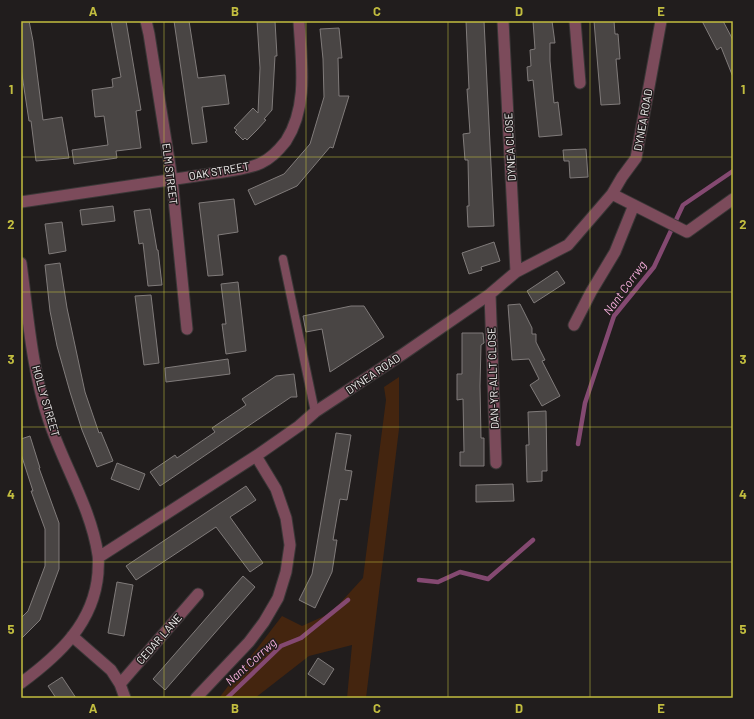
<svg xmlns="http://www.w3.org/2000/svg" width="754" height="719" font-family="Barlow,sans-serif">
<rect width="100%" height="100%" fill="#211d1d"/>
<!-- green -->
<path fill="#44250f" d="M399,377V429L366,698H347L352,645L309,656L255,698H219L282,616L302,626L331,613L363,578L386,400L384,387Z"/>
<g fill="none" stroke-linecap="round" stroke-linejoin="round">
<!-- stream -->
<path stroke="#844971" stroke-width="4.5" d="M578,444L585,403L614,316L654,267L683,205L733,171
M419,580L438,582L460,572L488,579L533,540
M227,698L281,646L301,638L348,600"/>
</g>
<!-- building -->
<path fill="#494544" stroke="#807b7a" d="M21,21H29L33,41L43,120L62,117L69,158L36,161L31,121H29L21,68Z
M111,21H126L141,110L136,111L141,148L116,151L117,158L74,164L72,150L108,145L104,116L95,117L92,90L113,87L112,79L121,77Z
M174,21H189L198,78L225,75L229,104L202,107L207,142L192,144Z
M257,21H275L277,56H275L272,110L264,119L266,120L257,130L247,140L245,138L243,140L235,132L237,130L234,128L253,108L258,113L260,68Z
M466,21H484L494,226L468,227L467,206H469L468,160H465L463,134L470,133L467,89H469Z
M533,21H552L555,43H550V61L554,103L558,102L562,135L539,137L533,80L528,81L527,67L531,66L530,50L535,49Z
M594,21H614L615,34H618L620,59H616L620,104L601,105Z
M702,21H723L733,40V77L721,47L717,50Z
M339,28L342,58H338L339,96H349L333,148L330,147L297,186L255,205L248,190L284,174L310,144L324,97L323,59L320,29Z
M586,149L588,177L570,178L569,161H564L563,150Z
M234,199L238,232L218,235L223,275L208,276L199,203Z
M113,206L115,221L82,225L80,210Z
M150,209L157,250H158L162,285L148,286L143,243L139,244L134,211Z
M62,222L66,251L49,254L45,224Z
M494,242L500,261L481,267L482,270L469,274L462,253Z
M60,263L67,308L85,392L99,433L101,432L113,461L97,467L82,430L70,392L57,346L50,311L45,265Z
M557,271L565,283L534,303L527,291Z
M238,282L246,351L226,354L222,324H226L221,284Z
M151,295L159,363L144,365L135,296Z
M520,304L532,328V334H536V342L545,360L542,361L560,396L542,406L530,385L539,379L529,359L512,360L508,305Z
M351,306H364L384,337L330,372L322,329L306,332L303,316Z
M462,333H483L484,343L481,345L480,386L481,438H484V466H460V452H464L463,399L457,400V374H462Z
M228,359L230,374L166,382L165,368Z
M294,374L297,397H291L160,486L150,472L175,455L177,458L215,432L212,428L246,405L242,399L276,376Z
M546,411L547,471H542V481L527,482L526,445H529L528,412Z
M336,433L351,435L345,470L352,471L347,500L340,499L333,540H337L332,572L315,608L299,600L312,574Z
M30,436L40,468H39L59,523V569L40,620L21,639V618L28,611L45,566V529L31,491H33L21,454V439Z
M117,463L145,474L139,490L111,479Z
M513,484L514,501L476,502V485Z
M246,486L256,500L230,517L263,563L250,572L216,527L136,580L126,566Z
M243,576L255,587L165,690L153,679Z
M117,582L133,585L124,636L108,633Z
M318,658L334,669L324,685L308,674Z
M62,677L76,698H56L48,686Z"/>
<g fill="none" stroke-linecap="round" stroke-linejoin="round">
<defs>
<path id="service" d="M283,259L315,412"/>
<path id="minor" d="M146,21L149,34L172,179L187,329
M503,21L516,272
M575,21L580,83
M612,194L687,232L733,199
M21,202L216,173C230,171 249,169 261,163C272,158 279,150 286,141C309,105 301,61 299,21
M21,263C28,316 32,371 49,421C64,466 91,508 98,555C99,560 98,567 98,573C94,623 59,655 21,683
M490,294L496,463
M574,325L591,292L615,252L634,205
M99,557L256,456L299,426L315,412L403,354L490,294L516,272L568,245L612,194L622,177L636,158L661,21
M72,636L111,670L120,684L125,698
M120,684L198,594
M196,698L249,642L264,622L278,598L286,572L290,545L286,518L276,489L256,456"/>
</defs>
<!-- service casing -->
<use href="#service" stroke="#3a3737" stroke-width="10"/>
<!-- minor casing -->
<use href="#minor" stroke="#3a3737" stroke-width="13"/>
<!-- service -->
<use href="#service" stroke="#7c4b5b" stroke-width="8"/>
<!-- minor -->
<use href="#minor" stroke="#7c4b5b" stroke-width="11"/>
</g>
<!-- grid -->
<path fill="none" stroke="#c2bd3f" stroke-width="1" stroke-opacity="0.55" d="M164,21V698M306,21V698M448,21V698M590,21V698M21,157H733M21,292H733M21,427H733M21,562H733"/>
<g text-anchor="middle" stroke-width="3" stroke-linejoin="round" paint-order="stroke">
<!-- street labels -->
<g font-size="11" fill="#f5f2f2" stroke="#211d1d">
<text transform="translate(643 120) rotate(-80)" y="4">DYNEA ROAD</text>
<text transform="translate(510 147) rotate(-93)" y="4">DYNEA CLOSE</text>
<text transform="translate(219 171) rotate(-10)" y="4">OAK STREET</text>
<text transform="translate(170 174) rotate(83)" y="4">ELM STREET</text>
<text transform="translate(373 374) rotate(-34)" y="4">DYNEA ROAD</text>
<text transform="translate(493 378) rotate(-92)" y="4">DAN-YR-ALLT CLOSE</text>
<text transform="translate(46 401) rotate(74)" y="4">HOLLY STREET</text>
<text transform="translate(159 639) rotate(-49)" y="4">CEDAR LANE</text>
</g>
<!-- water labels -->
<g font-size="12" font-style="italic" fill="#f6afdc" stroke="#211d1d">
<text transform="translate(625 288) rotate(-54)" y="4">Nant Corrwg</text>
<text transform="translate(251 662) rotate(-42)" y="4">Nant Corrwg</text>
</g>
</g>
<!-- border -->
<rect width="754" height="719" fill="none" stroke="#211d1d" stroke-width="44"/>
<rect x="22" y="22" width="710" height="675" fill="none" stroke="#c2bd3f" stroke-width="1.5"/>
<g font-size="13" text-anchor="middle" font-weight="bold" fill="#c2bd3f">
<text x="93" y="16">A</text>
<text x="235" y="16">B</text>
<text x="377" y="16">C</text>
<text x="519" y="16">D</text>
<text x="661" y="16">E</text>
<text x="11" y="94">1</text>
<text x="743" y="94">1</text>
<text x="11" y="229">2</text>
<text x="743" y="229">2</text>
<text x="11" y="364">3</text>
<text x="743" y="364">3</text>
<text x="11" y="499">4</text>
<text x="743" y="499">4</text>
<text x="11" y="634">5</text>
<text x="743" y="634">5</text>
<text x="93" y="713">A</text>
<text x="235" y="713">B</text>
<text x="377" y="713">C</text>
<text x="519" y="713">D</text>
<text x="661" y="713">E</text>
</g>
</svg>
